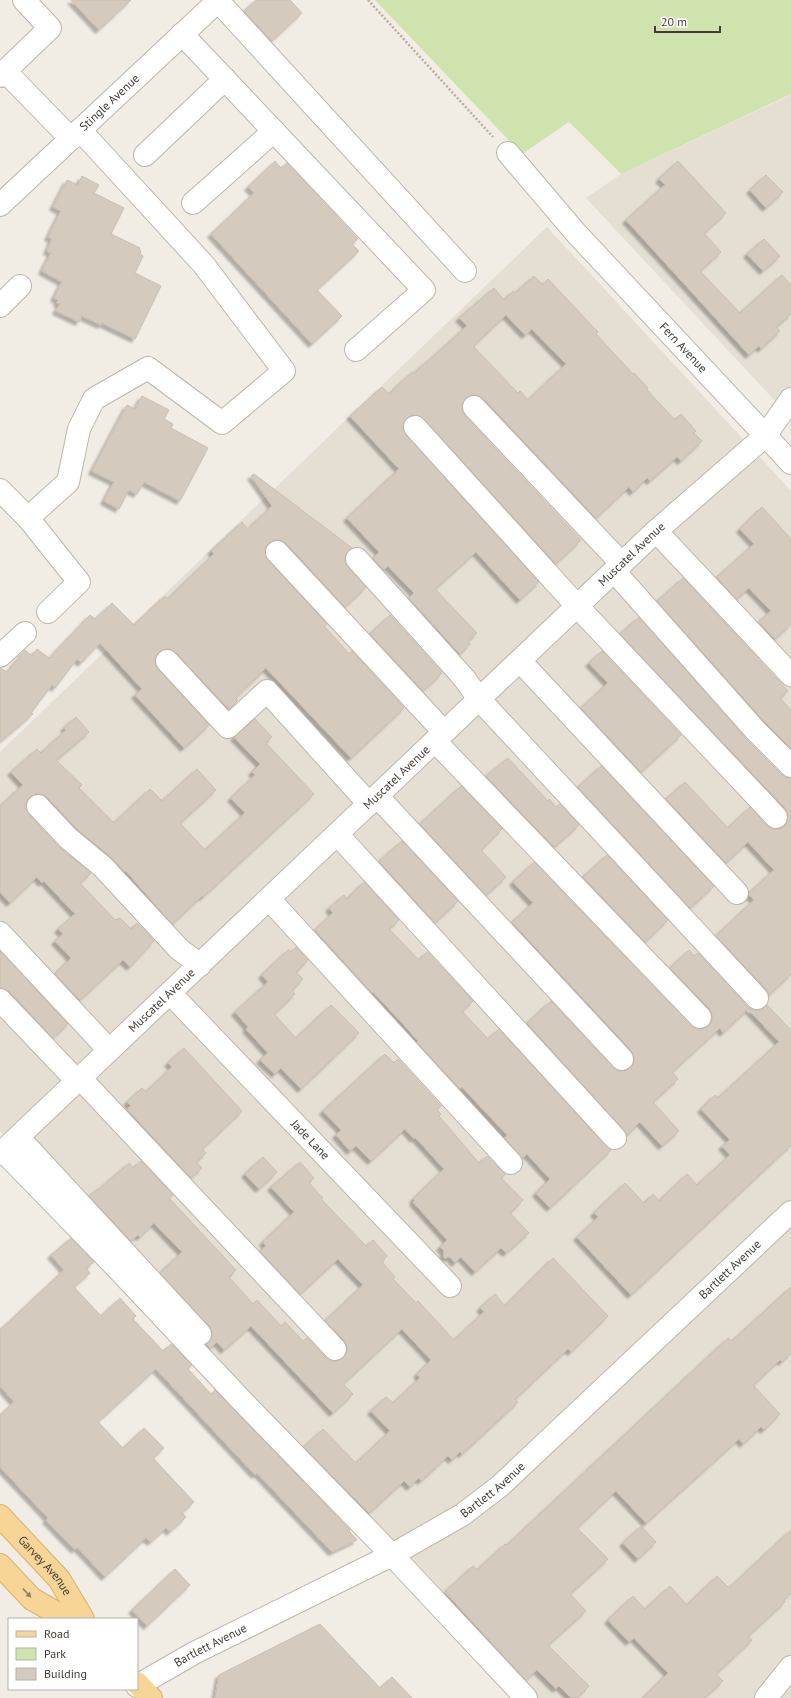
<svg xmlns="http://www.w3.org/2000/svg" width="791" height="1698" font-family="'PT Sans',sans-serif">
<defs>
<filter id="shadow"><feDropShadow dx="-3.5" dy="3.5" stdDeviation="1" flood-color="#0004"/></filter>
</defs>
<rect width="100%" height="100%" fill="#f1ece4"/>
<!-- residential -->
<path fill="#e4ded3" d="M791,95V418L586,198L621,174Z
M547,227L791,491V1698H537L416,1566L216,1360L0,1131V752Z"/>
<!-- green -->
<path fill="#cfe3af" d="M375,0H791V94L621,174L569,122L522,154Z"/>
<!-- building -->
<path fill="#d5cabe" stroke="#ccbeae" fill-rule="evenodd" filter="url(#shadow)" d="M71,0H131L99,30Z
M256,0H290L302,13L272,41L244,11Z
M275,161L281,168L287,163L358,239L352,244L359,251L317,290L342,316L312,344L211,234L254,193L248,187Z
M678,161L726,213L704,233L721,252L700,271L740,313L782,275L791,285V314L776,327L780,331L761,349L759,346L749,355L626,220L665,185L659,179Z
M766,175L783,192L766,208L750,190Z
M82,176L99,185L94,193L124,208L111,234L140,248L139,250L141,251L140,254L143,256L135,273L161,286L135,339L102,323L101,325L82,316L79,322L56,311L60,304L57,303L58,300L54,298L62,282L42,271L51,253L47,251L52,239L48,237L61,211L53,207L67,180L78,185Z
M764,239L780,256L763,271L747,254Z
M534,276L543,285L548,279L598,332L596,334L633,374L634,373L648,388L647,390L675,420L681,414L696,431L694,433L702,441L681,461L677,457L650,481L647,478L633,492L629,487L596,518L483,398L477,395H471L466,398L462,404V410L465,416L581,540L556,564L424,419L418,415H412L407,418L403,424V430L406,435L539,582L520,600L476,552L435,589L477,633L468,641L470,644L460,654L409,598L414,593L388,566L384,570L373,558L379,552L347,518L399,469L350,416L382,387L389,394L412,372L413,374L427,361V362L467,326L459,318L494,288L504,300L513,291L515,293ZM506,315L525,335L532,329L566,364L528,400L520,391L518,393L473,346Z
M142,396L169,410L164,419L173,424L171,428L208,448L180,501L144,482L137,494L129,490L119,509L104,501L114,482L92,471L127,405L135,409Z
M254,474L352,548L345,555V562L348,567L366,587L345,607L286,543L280,540H274L269,543L265,548V554L268,560L327,624L324,626L349,654L352,651L404,708L351,758L266,668L236,697L237,701L229,709L176,653L171,649H165L159,652L155,657V663L158,669L209,725L184,748L135,695L142,689L100,643L81,663L77,659L55,688L52,685L31,713L33,714L0,742V668L7,672L25,650L32,656L37,649L49,658L90,615L95,619L112,603L134,625L165,596L168,599L214,554L211,551L242,522L248,529L272,506L251,476Z
M762,507L791,539V624L775,639L759,622L771,611L749,588L736,599L717,577L754,544L740,529Z
M683,578L788,691L780,698L791,710V748L765,722L657,601Z
M390,615L442,673L423,691L370,634Z
M639,617L747,740L782,775L791,778V974L769,995L766,989L716,936L754,900L749,895V893L774,870L748,842L726,863L666,799L685,782L728,828L750,807L767,826L773,829H779L785,826L788,820V814L785,808L620,634Z
M602,651L681,735L641,772L581,708L608,683L589,663Z
M76,717L89,732L56,760L82,785L79,788L114,823L150,789L162,801L197,769L216,790L180,823L205,850L245,813L231,798L255,775L252,772L260,764L234,737L255,719L272,737L266,743L314,794L203,897L202,896L172,924L126,871L125,872L111,857L77,829L47,797L41,794H36L30,797L26,803V809L29,815L59,847L91,873L80,883L115,920L120,918L131,929L137,923L154,941L130,967L123,960L80,1000L55,974L71,958L55,941L63,934L58,929L75,914L44,881L42,883L37,877L10,903L0,892V806L23,785L11,772L37,749L41,753L66,730L64,728Z
M508,758L548,801L549,799L556,807L560,804L579,825L554,847L486,776Z
M601,766L714,886L690,908L578,787Z
M461,786L502,829L481,850L506,877L486,895L420,824Z
M402,841L458,901L435,923L379,861Z
M607,855L668,920L645,942L583,877Z
M534,862L691,1026L696,1029H703L708,1026L712,1021V1014L709,1008L670,968L689,950L694,956L698,953L748,1007L753,1010H759L767,1005L791,1030V1145L631,1295L577,1237L598,1217L594,1213L625,1183L644,1203L653,1194L659,1201L687,1174L697,1185L730,1155L722,1146L730,1140L701,1109L715,1095L718,1098L779,1042L748,1009L723,1033L720,1028L672,1072L678,1079L653,1102L679,1131L662,1146L640,1122L627,1135L624,1130L527,1023L551,1001L613,1068L619,1071H624L630,1068L634,1063V1057L631,1050L512,922L533,903L513,882Z
M364,882L399,920L389,929L419,960L427,952L473,1001L462,1011L488,1039L499,1029L606,1146L611,1150L550,1208L536,1193L550,1179L549,1178L527,1154L522,1158L505,1138L507,1135L462,1087L460,1089L417,1042L418,1041L405,1026L373,992L372,993L315,930L333,913L329,908L344,895L347,899Z
M296,947L308,960L296,972L303,979L292,990L295,994L274,1014L296,1038L331,1005L359,1033L301,1089L281,1068L275,1074L260,1060L268,1053L246,1029L248,1027L235,1012L268,982L262,975L288,950L291,952Z
M0,951L68,1024L53,1038L9,991L0,988Z
M184,1048L242,1111L202,1149L206,1153L196,1162L202,1168L191,1178L127,1109L131,1106L127,1102L142,1088L146,1092L172,1067L168,1063Z
M385,1054L394,1063L398,1059L441,1106L437,1110L441,1114L439,1116L479,1163L487,1156L506,1174L501,1178L523,1200L510,1213L529,1233L506,1253L501,1248L475,1272L461,1257L455,1263L450,1257L444,1258V1251L440,1247L447,1240L413,1202L415,1200L413,1199L444,1169L415,1137L414,1139L405,1129L371,1161L356,1146L350,1151L336,1135L341,1130L323,1111Z
M263,1157L277,1172L259,1189L245,1174Z
M141,1161L173,1195L169,1198L236,1270L229,1277L253,1304L257,1300L281,1326L285,1322L303,1341L307,1338L326,1358L331,1361H337L343,1358L347,1353V1347L344,1340L325,1321L363,1285L338,1259L300,1294L260,1251L266,1246L263,1242L294,1212L271,1187L300,1162L314,1178L309,1183L323,1198L321,1199L366,1246L373,1240L387,1256L382,1262L395,1277L393,1279L416,1303L418,1301L454,1340L484,1312L480,1308L495,1294L505,1306L553,1258L608,1316L571,1352L568,1349L515,1399L518,1402L462,1454L460,1452L452,1460L448,1456L421,1481L419,1478L410,1487L404,1481L369,1513L304,1447L323,1429L356,1463L390,1431L371,1411L386,1397L393,1403L420,1378L417,1374L431,1360L402,1329L343,1384L353,1394L333,1413L251,1326L224,1350L217,1342L210,1348L206,1344L212,1337V1332L209,1326L160,1273L182,1252L154,1223L140,1237L138,1235L131,1241L89,1196L97,1189L98,1190L129,1163L133,1168Z
M71,1238L94,1262L86,1268L90,1273L74,1287L101,1316L120,1298L136,1316L133,1319L163,1351L171,1344L192,1365L188,1369L211,1394L215,1390L350,1530L349,1531L357,1540L332,1552L257,1473L255,1475L156,1369L98,1422L123,1448L144,1428L164,1448L153,1458L194,1502L182,1513L186,1517L170,1532L166,1528L151,1542L146,1538L105,1577L77,1547L75,1550L46,1520L48,1518L0,1467V1415L14,1402L0,1386V1330L64,1270L51,1255Z
M791,1287V1353L782,1362L780,1360L753,1385L780,1414L764,1430L761,1427L743,1444L739,1439L646,1523L616,1491L577,1528L608,1559L570,1594L586,1611L548,1645L589,1686L577,1698H571L559,1686L556,1689L537,1670L526,1680L445,1592L473,1566L477,1570L505,1544L507,1545L728,1338L732,1341Z
M641,1526L656,1542L638,1559L623,1543Z
M791,1530V1593L783,1600L785,1602L748,1636L752,1640L716,1674L723,1681L704,1698H643L668,1673L634,1638L629,1642L608,1620L633,1596L645,1609L670,1586L687,1605L717,1576L729,1588Z
M175,1569L190,1585L147,1626L132,1610Z
M320,1624L380,1688L392,1677L412,1698H215L219,1675Z"/>
<g fill="none" stroke-linecap="round" stroke-linejoin="round">
<defs>
<g id="minor">
<path d="M218,1L465,271"/>
<path d="M182,34L424,290L356,350"/>
<path d="M5,71L71,139"/>
<path d="M0,76L50,28L24,0"/>
<path id="s1" d="M508,153L576,233L791,463"/>
<path d="M145,155L225,79"/>
<path d="M193,203L274,131"/>
<path id="s2" d="M0,205L219,0"/>
<path d="M0,306L20,286"/>
<path d="M474,407L622,564"/>
<path d="M415,427L577,606L776,817"/>
<path d="M0,490L28,518L68,482L79,429L94,399L148,368L222,423L284,371L204,265L80,130"/>
<path d="M28,518L79,582L48,612"/>
<path d="M656,531L791,675"/>
<path d="M277,552L444,732"/>
<path d="M357,559L464,678L479,699L757,998"/>
<path d="M614,571L756,731L791,766"/>
<path d="M0,656L25,633"/>
<path d="M167,661L228,727L267,691L369,804"/>
<path d="M520,661L737,893"/>
<path d="M435,741L700,1017"/>
<path d="M377,796L622,1059"/>
<path d="M38,806L68,838L103,867L179,949L200,965"/>
<path d="M337,834L615,1138"/>
<path d="M269,899L511,1163"/>
<path d="M0,933L109,1050"/>
<path id="s3" d="M170,993L450,1286"/>
<path d="M0,1000L77,1081"/>
<path d="M80,1078L335,1349"/>
<path d="M18,1137L200,1334"/>
<path d="M3,1151L118,1269L245,1404L392,1555L526,1698"/>
<path id="s4" d="M0,1154L656,531L765,436L791,399"/>
<path id="s5" d="M137,1686L194,1653L392,1555L462,1515L500,1486L791,1212"/>
<path d="M766,1698L791,1667"/>
</g>
<g id="major">
<path id="s6" d="M0,1516L59,1579L83,1619"/>
<path d="M0,1565L32,1599L67,1619"/>
<path d="M137,1683L151,1698"/>
</g>
</defs>
<!-- minor casing -->
<use href="#minor" stroke="#beb6ab" stroke-width="24"/>
<!-- major casing -->
<use href="#major" stroke="#dab169" stroke-width="24"/>
<!-- path -->
<path stroke="#bcae9a" stroke-width="2.5" stroke-dasharray="2 2" stroke-linecap="butt" d="M368,0L493,137"/>
<!-- minor -->
<use href="#minor" stroke="#fff" stroke-width="22"/>
<!-- major -->
<use href="#major" stroke="#f7d597" stroke-width="22"/>
</g>
<!-- one-way arrows -->
<defs><path id="oneway-solid" d="M-6-.8H1V-3.2L6.5 0L1 3.2V.8H-6Z"/></defs>
<use fill="#948161" href="#oneway-solid" transform="translate(27 1593) rotate(47)"/>
<g text-anchor="middle" stroke-width="3" stroke-linejoin="round" paint-order="stroke">
<!-- street labels -->
<g font-size="12" fill="#433c35" stroke="#fff">
<text dy="4" stroke="none"><textPath href="#s2" startOffset="150">Stingle Avenue</textPath></text>
<text dy="4" stroke="none"><textPath href="#s1" startOffset="262">Fern Avenue</textPath></text>
<text dy="4" stroke="none"><textPath href="#s4" startOffset="871">Muscatel Avenue</textPath></text>
<text dy="4" stroke="none"><textPath href="#s4" startOffset="547">Muscatel Avenue</textPath></text>
<text dy="4" stroke="none"><textPath href="#s4" startOffset="223">Muscatel Avenue</textPath></text>
<text dy="4" stroke="none"><textPath href="#s3" startOffset="203">Jade Lane</textPath></text>
<text dy="4" stroke="none"><textPath href="#s5" startOffset="731">Bartlett Avenue</textPath></text>
<text dy="4" stroke="none"><textPath href="#s5" startOffset="407">Bartlett Avenue</textPath></text>
<text dy="4" stroke="none"><textPath href="#s6" startOffset="67">Garvey Avenue</textPath></text>
<text dy="4" stroke="none"><textPath href="#s5" startOffset="84">Bartlett Avenue</textPath></text>
</g>
</g>
<!-- legend -->
<rect x="8" y="1618" width="130" height="72" fill="#ffffff" stroke="#b4b1ae"/>
<rect x="16" y="1631" width="20" height="6" fill="#f7d597" stroke="#b4b1ae"/>
<text x="44" y="1638" font-size="12" fill="#433c35">Road</text>
<rect x="16" y="1648" width="20" height="12" fill="#cfe3af" stroke="#b4b1ae"/>
<text x="44" y="1658" font-size="12" fill="#433c35">Park</text>
<rect x="16" y="1668" width="20" height="12" fill="#d5cabe" stroke="#b4b1ae"/>
<text x="44" y="1678" font-size="12" fill="#433c35">Building</text>
<!-- scale -->
<path d="M655 26v6h65v-6" fill="none" stroke="#433c35" stroke-width="2"/>
<text x="661" y="26" font-size="12" fill="#433c35" stroke="#ffffff" stroke-width="3" paint-order="stroke">20 m</text>
</svg>
